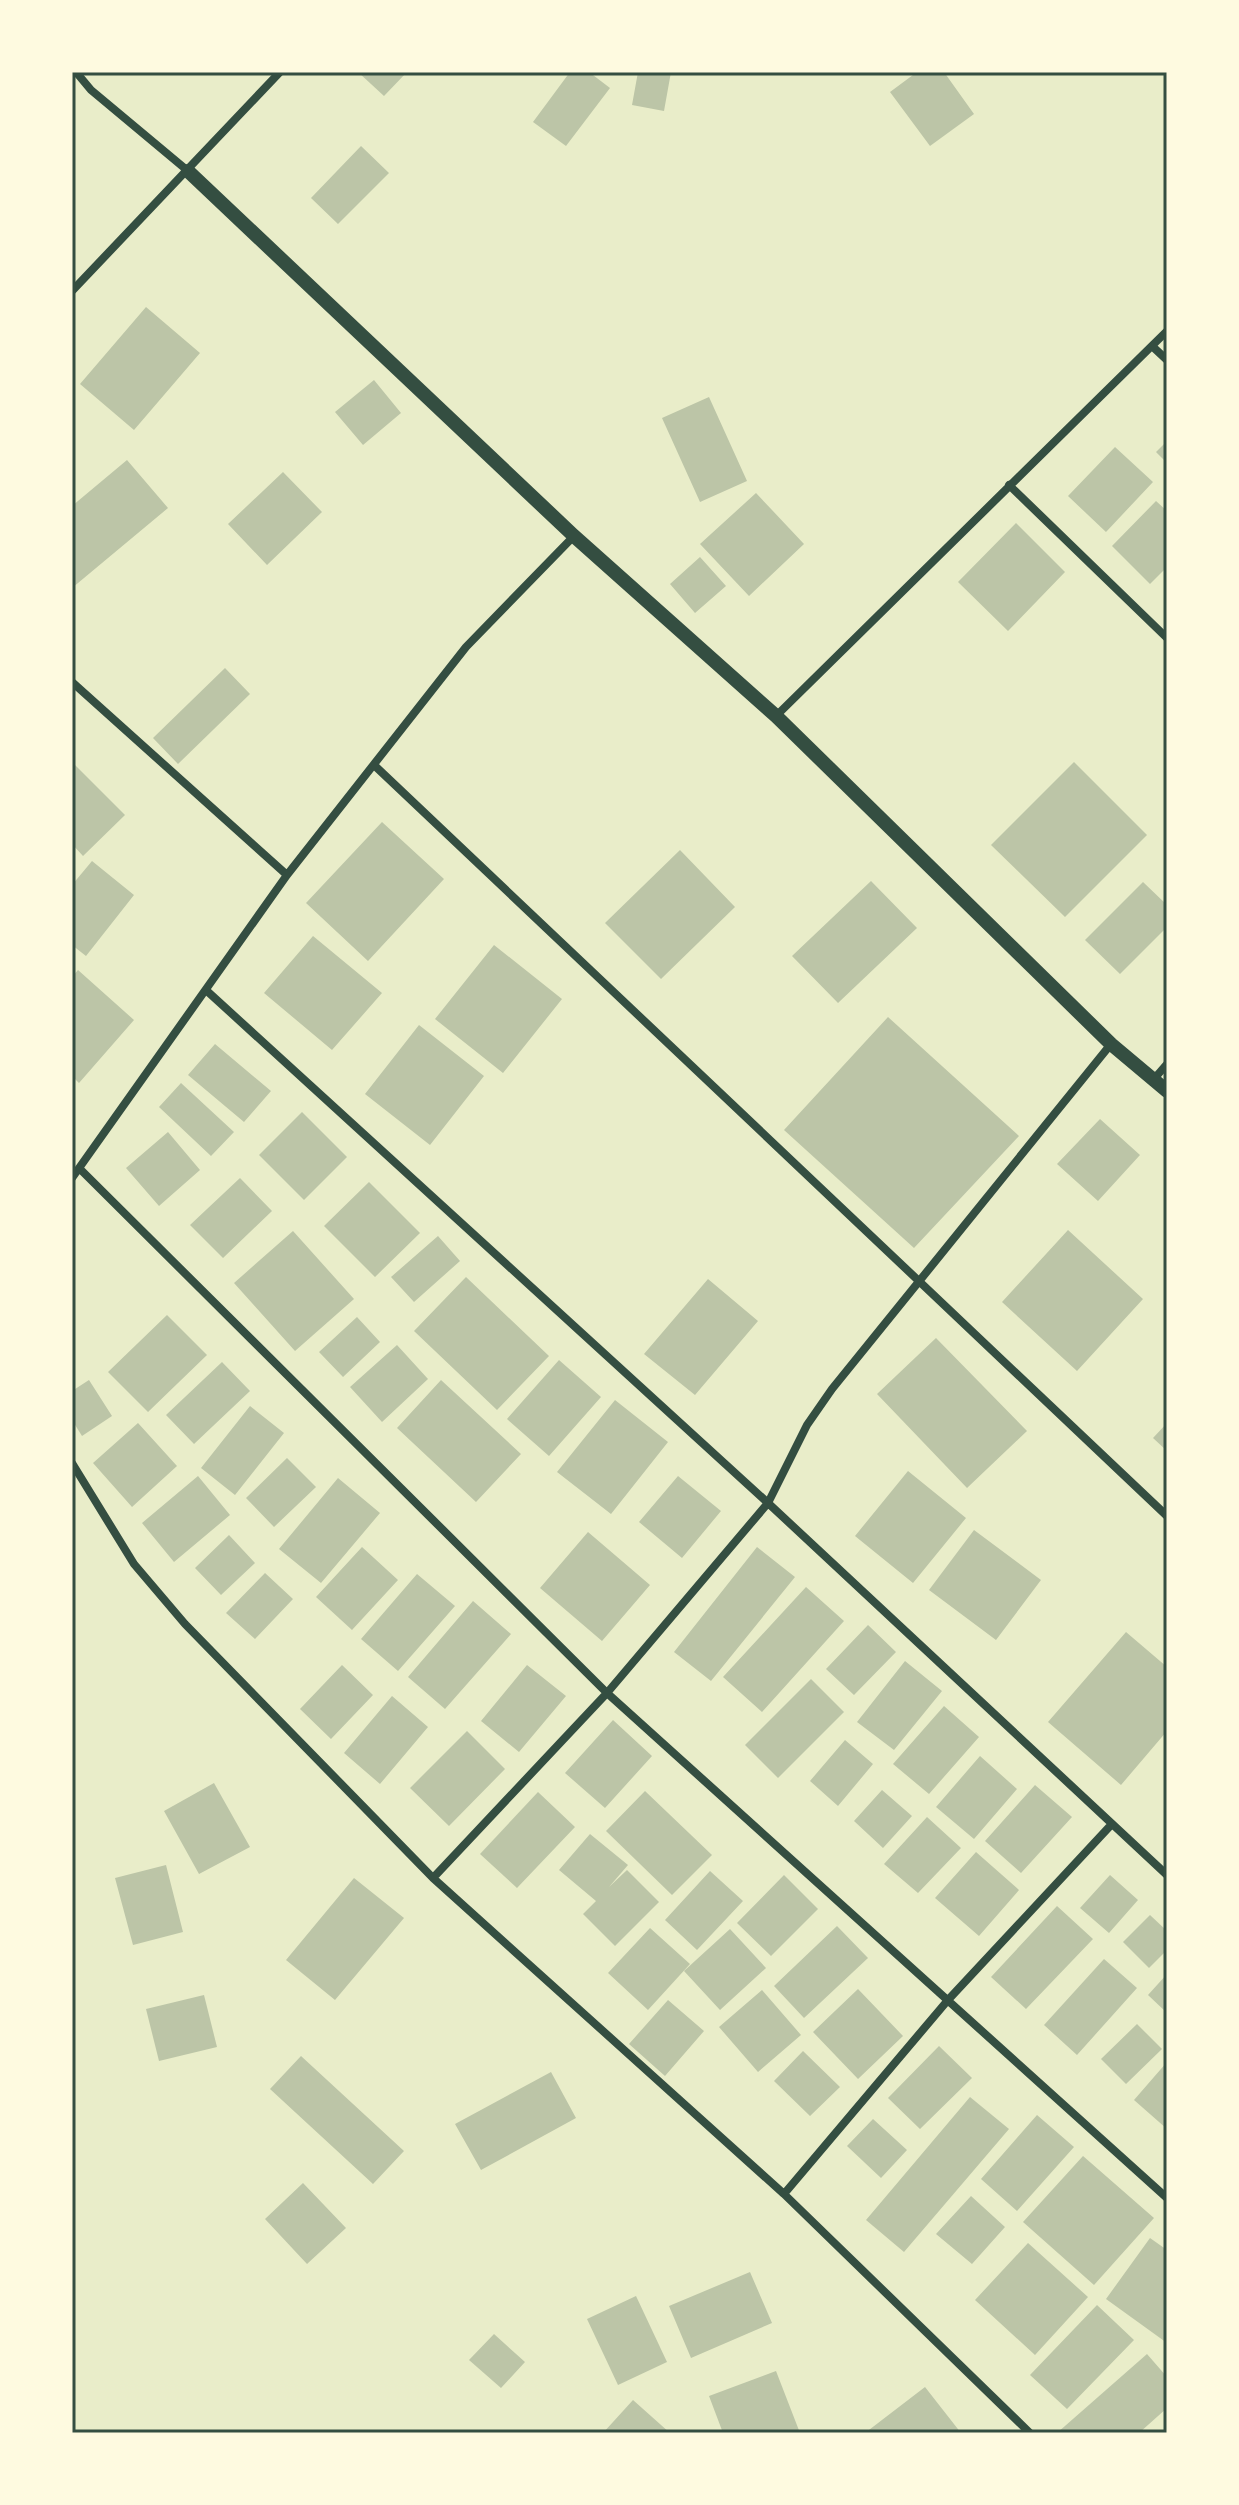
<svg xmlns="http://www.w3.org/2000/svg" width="1239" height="2505" font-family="'Zilla Slab',serif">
<rect width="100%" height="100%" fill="#e9edc9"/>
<!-- building -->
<path fill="#bcc5a7" d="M358,72H407L384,96Z
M570,72H589L610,88L566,146L533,122Z
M638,72H671L664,111L632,105Z
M917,72H944L974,114L930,146L890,92Z
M361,146L389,173L338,224L311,198Z
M146,307L200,353L134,430L80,384Z
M374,380L401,413L363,445L335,412Z
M709,397L747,481L700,502L662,418Z
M1167,441V463L1156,452Z
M1115,447L1153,482L1106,532L1068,496Z
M127,460L168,508L72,588V506Z
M283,472L322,512L267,565L228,524Z
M756,493L804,544L749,596L700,544Z
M1156,501L1167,511V567L1150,584L1112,546Z
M1016,523L1065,572L1008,631L958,582Z
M700,557L726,586L695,613L670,584Z
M225,668L250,694L178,764L153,738Z
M72,762L125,815L83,856L72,844Z
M1074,762L1147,835L1065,917L991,845Z
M382,822L444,879L368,961L306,903Z
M680,850L735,907L661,979L605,923Z
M92,861L134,895L86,956L72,945V885Z
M871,881L917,928L838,1003L792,956Z
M1143,882L1167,905V927L1120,974L1085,940Z
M313,936L382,993L332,1050L264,993Z
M494,945L562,999L503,1073L435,1019Z
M78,970L134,1020L79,1083L72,1076V977Z
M888,1017L1019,1136L914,1248L784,1130Z
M419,1025L484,1076L430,1145L365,1094Z
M215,1044L271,1091L244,1122L188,1075Z
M181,1083L234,1132L211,1156L159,1107Z
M302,1112L347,1157L304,1200L259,1155Z
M1100,1119L1140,1155L1098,1201L1057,1164Z
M168,1132L200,1170L159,1206L126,1168Z
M240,1178L272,1211L223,1258L190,1225Z
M369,1182L420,1233L375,1277L324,1226Z
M1068,1230L1143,1299L1077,1371L1002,1302Z
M293,1231L354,1299L295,1351L234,1283Z
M438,1236L460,1261L414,1302L391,1277Z
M466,1277L549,1356L497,1410L414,1331Z
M708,1279L758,1321L695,1395L644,1354Z
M167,1315L207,1355L148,1412L108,1372Z
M357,1317L380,1342L343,1377L319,1352Z
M936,1338L1027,1431L967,1488L877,1394Z
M397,1345L428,1379L382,1422L350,1387Z
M559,1360L601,1397L549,1456L507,1419Z
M222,1362L250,1391L194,1444L166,1415Z
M89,1380L112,1416L82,1436L72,1420V1391Z
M441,1380L521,1454L476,1502L397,1428Z
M615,1400L668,1442L611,1514L557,1472Z
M250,1406L284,1433L235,1495L201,1468Z
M138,1423L177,1466L132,1507L93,1463Z
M1167,1423V1451L1153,1438Z
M287,1458L316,1487L274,1527L246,1498Z
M908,1471L966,1518L913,1583L855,1536Z
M198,1476L230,1515L174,1562L142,1523Z
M678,1476L721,1511L682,1558L639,1522Z
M338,1478L380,1513L321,1583L279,1549Z
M974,1530L1041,1580L996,1640L929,1590Z
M588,1532L650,1585L602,1641L540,1588Z
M229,1535L255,1563L221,1595L195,1568Z
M362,1547L398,1580L352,1630L316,1597Z
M757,1547L795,1577L711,1681L674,1652Z
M265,1573L293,1599L255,1639L226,1613Z
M417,1574L455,1606L398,1671L361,1639Z
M806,1587L844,1621L762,1712L723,1677Z
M473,1601L511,1634L445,1709L408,1677Z
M868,1625L896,1652L854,1695L826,1669Z
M1126,1632L1167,1667V1731L1121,1785L1048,1722Z
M905,1661L942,1691L894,1750L857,1722Z
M342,1665L373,1695L331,1739L300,1709Z
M527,1665L566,1696L519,1752L481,1721Z
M811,1679L844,1712L778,1778L745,1745Z
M392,1696L428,1727L380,1784L344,1753Z
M944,1706L979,1737L929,1794L893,1764Z
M613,1720L652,1756L605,1808L565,1773Z
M467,1731L505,1769L449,1826L410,1788Z
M845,1740L873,1764L838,1806L810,1781Z
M980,1756L1017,1789L974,1839L936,1807Z
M214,1783L250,1847L199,1874L164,1811Z
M1035,1785L1072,1817L1021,1873L985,1841Z
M882,1790L912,1816L883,1848L854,1821Z
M645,1791L712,1855L672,1895L606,1831Z
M538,1792L575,1827L517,1888L480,1854Z
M927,1817L961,1848L918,1893L884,1864Z
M590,1834L628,1865L609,1887L627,1870L659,1902L615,1946L583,1914L596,1901L559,1870Z
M976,1852L1019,1890L979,1936L935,1898Z
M166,1865L183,1932L133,1945L115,1878Z
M710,1871L743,1901L697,1950L665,1920Z
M784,1875L818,1909L771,1956L737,1923Z
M1110,1875L1138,1900L1109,1933L1080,1908Z
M354,1878L404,1918L335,2000L286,1960Z
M1057,1906L1093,1939L1026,2009L991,1977Z
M1150,1915L1167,1931V1950L1149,1968L1123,1942Z
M837,1926L868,1958L804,2018L774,1986Z
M650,1928L690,1964L648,2010L608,1973Z
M730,1929L766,1968L720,2010L684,1971Z
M1104,1959L1137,1988L1077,2055L1044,2025Z
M1167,1974V2013L1148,1995Z
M858,1989L903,2036L858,2079L813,2032Z
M762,1990L801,2035L758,2072L719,2027Z
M204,1995L217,2047L159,2061L146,2009Z
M668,2000L704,2031L665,2076L629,2044Z
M1137,2024L1162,2049L1126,2084L1101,2059Z
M939,2046L972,2078L920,2129L888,2098Z
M803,2051L840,2087L810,2116L774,2081Z
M301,2056L404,2151L373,2184L270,2089Z
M1167,2062V2129L1134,2100Z
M551,2072L576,2118L481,2170L455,2124Z
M970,2097L1009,2129L904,2252L866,2220Z
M1037,2115L1074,2147L1017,2211L981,2179Z
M873,2119L907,2150L881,2178L847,2146Z
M1083,2156L1154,2218L1094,2285L1023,2222Z
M303,2183L346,2228L307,2264L265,2219Z
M971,2196L1005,2227L972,2264L936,2234Z
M1150,2238L1167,2250V2343L1106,2299Z
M1028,2243L1088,2297L1035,2355L975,2300Z
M750,2272L772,2323L691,2358L669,2306Z
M636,2296L667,2362L618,2385L587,2319Z
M1097,2305L1134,2340L1067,2409L1030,2375Z
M494,2334L525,2362L501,2388L469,2360Z
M1147,2354L1167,2377V2408L1139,2433H1057Z
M776,2371L800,2433H723L709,2396Z
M925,2387L961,2433H865Z
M633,2400L670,2433H603Z"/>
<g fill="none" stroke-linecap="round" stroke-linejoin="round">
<!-- minor -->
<path stroke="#344e41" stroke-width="8" d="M76,72L91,90L188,171
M72,291L280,72
M1152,346L1167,360
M1009,485L1167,638
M72,682L287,875
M776,716L1167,331
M374,765L1167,1516
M207,991L768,1503L1167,1875
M1154,1079L1167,1064
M79,1168L607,1693L1167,2198
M72,1178L287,875L466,647L574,536
M72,1463L134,1564L185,1624L433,1878L784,2194L1030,2433
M433,1878L607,1693L768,1503L807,1425L832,1389L1111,1044
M784,2194L948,2000L1111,1825"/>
<!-- tertiary -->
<path stroke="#344e41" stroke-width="14" d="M188,171L574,536L776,716L1111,1044L1167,1091"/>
</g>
<!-- border -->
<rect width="1239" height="2505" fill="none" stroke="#fefae0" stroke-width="148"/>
<rect x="74" y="74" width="1091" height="2357" fill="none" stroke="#344e41" stroke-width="3"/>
</svg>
